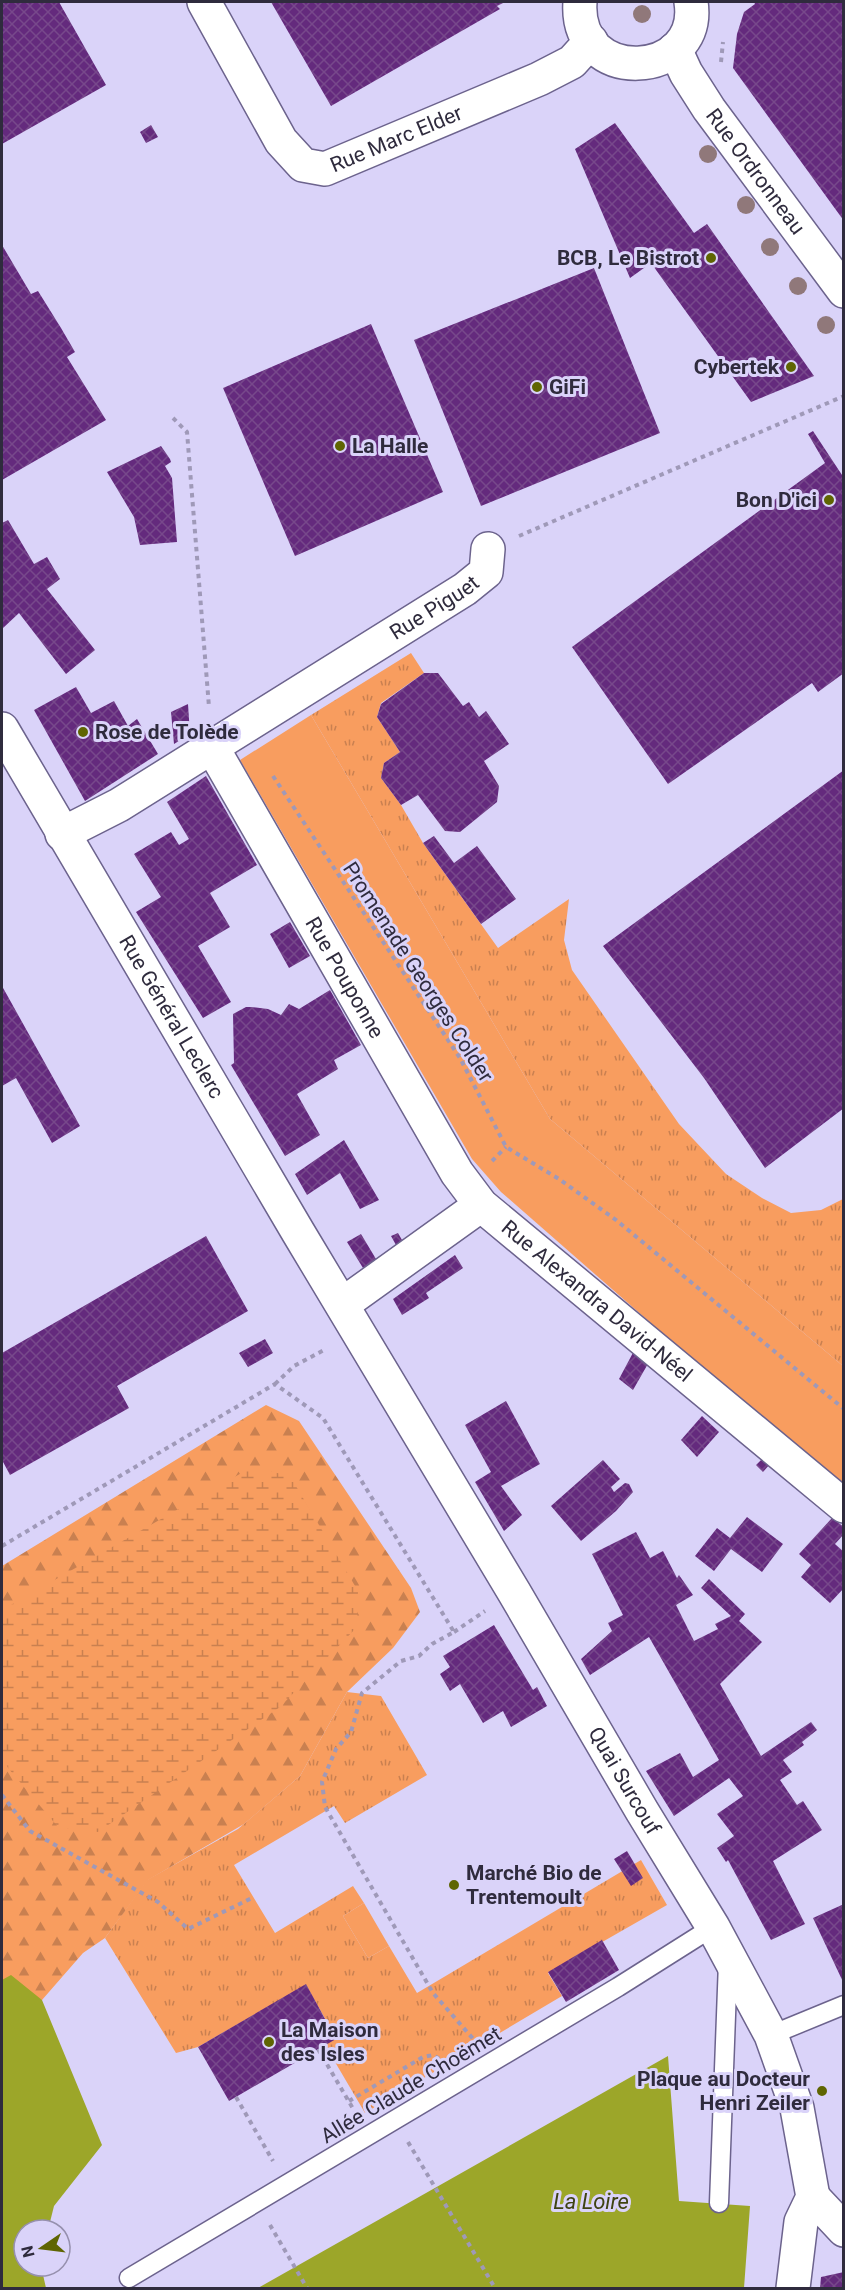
<svg xmlns="http://www.w3.org/2000/svg" width="845" height="2290" font-family="Roboto,sans-serif">
<defs>
<pattern id="grass-tufts" width="24" height="20" patternUnits="userSpaceOnUse" patternTransform="scale(1.5)"><rect width="24" height="20" fill="#f89d5f"/><path d="M3 7l-1-3M5 7V3M7 7l1-3M15 17l-1-3M17 17v-4M19 17l1-3" fill="none" stroke="#c98050"/></pattern>
<pattern id="forest-firs" width="22" height="20" patternUnits="userSpaceOnUse" patternTransform="scale(1.5)"><rect width="22" height="20" fill="#f89d5f"/><path d="M5 1l3.5 6h-7zM16 11l3.5 6h-7z" fill="#c98050"/></pattern>
<pattern id="wetland-marsh" width="20" height="14" patternUnits="userSpaceOnUse" patternTransform="scale(1.5)"><rect width="20" height="14" fill="#f89d5f"/><path d="M1 5h8M5 5V1M11 12h8M15 12V8" fill="none" stroke="#c98050"/></pattern>
<pattern id="building-cross-hatch" width="8" height="8" patternUnits="userSpaceOnUse" patternTransform="scale(1.5)"><rect width="8" height="8" fill="#642a7d"/><path d="M0 0l8 8M0 8l8-8" fill="none" stroke="#77488b"/></pattern>
</defs>
<rect width="100%" height="100%" fill="#dad3f9"/>
<!-- grass -->
<path fill="url(#grass-tufts)" d="M411,653L424,673L381,703L377,717L400,752L384,763L381,778L401,805L423,843L498,948L569,899L564,940L572,970L679,1124L726,1174L762,1198L791,1213L821,1210L843,1199V1366L550,1119L311,715Z
M347,1692L381,1696L427,1775L345,1823L334,1806L234,1865L275,1933L353,1886L364,1903L343,1916L368,1958L389,1946L417,1993L641,1860L667,1905L548,1973L562,1996L365,2113L325,2045L336,2038L306,1985L198,2047L176,2053L105,1938L147,1880L238,1829L300,1776Z"/>
<!-- forest -->
<path fill="url(#forest-firs)" d="M266,1405L299,1421L411,1588L420,1612L393,1648L347,1692L300,1776L244,1824L148,1880L105,1938L83,1953L42,2000L2,2013V1566Z"/>
<!-- wetland -->
<path fill="url(#wetland-marsh)" d="M252,1467L290,1476L358,1591L357,1627L280,1707L98,1832L58,1827L8,1768L2,1755V1610Z"/>
<!-- park -->
<path fill="#f89d5f" d="M311,715L550,1119L843,1366V1491L501,1192L472,1159L240,760Z
M364,1903L389,1946L368,1958L343,1916Z"/>
<!-- water -->
<path fill="#9ca629" d="M11,1975L42,2000L102,2145L54,2206L48,2230H24V2266H41L46,2288H2V1980Z
M668,2056L679,2201L750,2206L744,2288H258Z"/>
<!-- building -->
<path fill="url(#building-cross-hatch)" d="M2,2H59L106,85L2,144Z
M271,2H505L497,6L500,9L331,106Z
M754,2H844V221L733,68L737,34L744,12L755,4Z
M615,123L694,233L707,224L814,376L751,402L651,263L630,278L575,149Z
M151,125L158,137L146,143L140,132Z
M2,245L31,294L38,291L61,328L75,352L67,357L106,420L2,480Z
M594,268L660,433L481,506L414,340Z
M371,324L443,492L295,556L223,388Z
M813,431L844,478V673L818,692L812,683L668,784L572,647L825,463L808,434Z
M161,446L170,459L171,462L165,466L172,478L177,542L140,545L134,517L107,472Z
M8,520L34,564L47,557L60,579L47,589L95,650L66,674L19,613L2,629V523Z
M424,673H438L463,706L469,702L479,717L486,711L509,744L484,761L499,786L497,802L460,832L445,831L418,795L401,805L381,778L384,763L400,752L377,717L381,704Z
M76,687L91,713L114,701L128,726L137,719L158,754L85,801L34,710Z
M188,704L190,734L174,744L171,712Z
M844,770V1108L765,1168L704,1078L603,946Z
M206,776L257,865L210,893L230,927L198,946L231,1002L203,1018L136,912L161,897L134,854L171,832L179,845L189,839L167,802Z
M434,836L454,863L477,846L516,899L481,924L423,843Z
M290,922L310,956L289,968L270,934Z
M2,986L80,1126L52,1143L16,1078L2,1086V1057L3,1056L2,1052Z
M330,990L361,1045L334,1060L338,1069L297,1094L320,1135L285,1156L231,1065L234,1063L233,1014L246,1007H251L268,1009L281,1015L289,1004L299,1009Z
M344,1140L379,1200L360,1209L340,1173L307,1195L295,1174Z
M398,1233L402,1240L396,1245L391,1236Z
M361,1234L376,1259L363,1268L347,1242Z
M206,1236L248,1311L117,1386L129,1408L10,1475L2,1460V1353Z
M455,1255L463,1268L426,1293L429,1298L402,1315L393,1299Z
M265,1339L273,1353L248,1367L239,1353Z
M635,1349L649,1362L633,1390L619,1379Z
M506,1401L540,1464L501,1486L522,1515L504,1531L475,1482L491,1472L465,1425Z
M702,1416L719,1432L697,1457L681,1440Z
M763,1458L770,1464L763,1472L756,1465Z
M603,1460L620,1479L611,1487L614,1492L625,1483L629,1484L633,1492L616,1511L581,1541L551,1506Z
M747,1517L783,1544L762,1572L731,1549L714,1571L695,1556L717,1528L730,1538Z
M832,1518L844,1527V1534L835,1544L844,1552V1588L830,1603L801,1577L811,1565L799,1554Z
M636,1532L650,1558L663,1551L677,1578L679,1575L693,1595L676,1605L694,1641L718,1629L715,1624L731,1616L701,1588L709,1579L745,1614L739,1621L762,1642L720,1684L761,1756L811,1722L817,1730L802,1742L804,1745L783,1760L792,1772L780,1780L797,1805L803,1801L822,1830L773,1861L805,1924L771,1940L728,1860L726,1862L717,1848L734,1836L717,1814L743,1796L729,1778L674,1816L646,1771L680,1753L693,1777L719,1760L649,1637L590,1675L581,1659L612,1631L608,1623L623,1615L592,1554Z
M494,1625L533,1690L537,1687L547,1706L511,1727L503,1711L483,1723L460,1684L450,1691L440,1674L450,1667L443,1656Z
M627,1851L643,1878L631,1886L614,1859Z
M844,1904V1984L813,1918Z
M602,1940L619,1970L566,2002L548,1972Z
M306,1984L336,2039L229,2101L198,2047Z
M844,2272V2288H820L821,2277Z"/>
<g fill="none" stroke-linecap="round" stroke-linejoin="round">
<defs>
<path id="service" d="M771,2035L844,2005
M719,2203L728,1962
M129,2278L618,1987L713,1927"/>
<g id="minor">
<path id="s1" d="M204,2L281,141L303,165L325,169L539,79L572,62L591,41"/>
<path id="s2" d="M2,729L298,1232L514,1592L642,1811L713,1927L771,2035L797,2108L813,2197L801,2222L793,2288"/>
<path id="s3" d="M212,747L457,1173L481,1205L844,1506"/>
<path id="s4" d="M62,834L119,805L465,589L486,572L488,549"/>
<path d="M343,1304L481,1205"/>
<path d="M813,2197L844,2230"/>
</g>
<g id="tertiary">
<path d="M580,2C574,87 703,80 691,2"/>
<path id="s5" d="M675,49L686,73L709,109L844,291"/>
</g>
</defs>
<!-- service casing -->
<use href="#service" stroke="#6c638d" stroke-width="21"/>
<!-- minor casing -->
<use href="#minor" stroke="#6c638d" stroke-width="36"/>
<!-- tertiary casing -->
<use href="#tertiary" stroke="#6c638d" stroke-width="36"/>
<!-- path -->
<path stroke="#9f99b8" stroke-width="4" stroke-dasharray="4.5 4.5" stroke-linecap="butt" d="M721,62L723,42
M173,418L187,432L209,707
M519,536L844,396
M273,776L460,1058L506,1147L559,1179L616,1220L844,1409
M492,1161L506,1147
M275,1384L294,1366L326,1349
M2,1546L275,1384L323,1418L454,1632L432,1644L419,1656L401,1661L362,1693L351,1732L336,1749L322,1782L325,1807L433,1993L475,2041
M454,1632L485,1611
M2,1795L30,1831L158,1902L188,1929L254,1897
M318,2049L355,2112
M236,2097L273,2161
M349,2101L423,2057L433,2055L441,2060
M408,2142L495,2288
M270,2225L307,2288"/>
<!-- service -->
<use href="#service" stroke="#fff" stroke-width="18"/>
<!-- minor -->
<use href="#minor" stroke="#fff" stroke-width="33"/>
<!-- tertiary -->
<use href="#tertiary" stroke="#fff" stroke-width="33"/>
</g>
<!-- trees -->
<g fill="#90787a">
<circle cx="642" cy="14" r="9"/>
<circle cx="708" cy="154" r="9"/>
<circle cx="746" cy="205" r="9"/>
<circle cx="770" cy="247" r="9"/>
<circle cx="798" cy="286" r="9"/>
<circle cx="826" cy="325" r="9"/>
</g>
<!-- markers -->
<g fill="#5f6502" stroke="#dad3f9" stroke-width="2">
<circle cx="711" cy="258" r="6"/>
<circle cx="791" cy="367" r="6"/>
<circle cx="537" cy="387" r="6"/>
<circle cx="340" cy="446" r="6"/>
<circle cx="829" cy="500" r="6"/>
<circle cx="83" cy="732" r="6"/>
<circle cx="454" cy="1885" r="6"/>
<circle cx="269" cy="2042" r="6"/>
<circle cx="822" cy="2091" r="6"/>
</g>
<g text-anchor="middle" stroke-width="6" stroke-linejoin="round" paint-order="stroke">
<!-- street labels -->
<g font-size="21" fill="#2f2b3d" stroke="#dad3f9">
<text dy="7" stroke="none"><textPath href="#s1" startOffset="291">Rue Marc Elder</textPath></text>
<text dy="7" stroke="none"><textPath href="#s5" startOffset="147">Rue Ordronneau</textPath></text>
<text dy="7" stroke="none"><textPath href="#s4" startOffset="436">Rue Piguet</textPath></text>
<text transform="translate(418 972) rotate(57)" y="7">Promenade Georges Colder</text>
<text dy="7" stroke="none"><textPath href="#s3" startOffset="266">Rue Pouponne</textPath></text>
<text dy="7" stroke="none"><textPath href="#s2" startOffset="334">Rue Général Leclerc</textPath></text>
<text dy="7" stroke="none"><textPath href="#s3" startOffset="682">Rue Alexandra David-Néel</textPath></text>
<text dy="7" stroke="none"><textPath href="#s2" startOffset="1222">Quai Surcouf</textPath></text>
<text transform="translate(411 2085) rotate(-31)" y="7">Allée Claude Choëmet</text>
</g>
<!-- poi labels -->
<g font-size="21" font-weight="bold" fill="#2f2b3d" stroke="#dad3f9" text-anchor="start">
<text x="699" y="265" text-anchor="end">BCB, Le Bistrot</text>
<text x="779" y="374" text-anchor="end">Cybertek</text>
<text x="549" y="394">GiFi</text>
<text x="352" y="453">La Halle</text>
<text x="817" y="507" text-anchor="end">Bon D'ici</text>
<text x="95" y="739">Rose de Tolède</text>
<text x="466" y="1880">Marché Bio de<tspan x="466" dy="24">Trentemoult</tspan></text>
<text x="281" y="2037">La Maison<tspan x="281" dy="24">des Isles</tspan></text>
<text x="810" y="2086" text-anchor="end">Plaque au Docteur<tspan x="810" dy="24">Henri Zeiler</tspan></text>
</g>
<!-- water labels -->
<g font-size="22" font-style="italic" fill="#3f4312" stroke="#dad3f9">
<text x="591" y="2209">La Loire</text>
</g>
</g>
<!-- border -->
<rect width="845" height="2290" fill="none" stroke="#2f2b3d" stroke-width="6"/>
<!-- north arrow -->
<g transform="translate(42 2248) rotate(256)"><circle r="28" fill="#dad3f9" stroke="#9690ae" stroke-width="1.5"/>
<path d="M0-4.5L10 22L0 15L-10 22Z" fill="#5f6502"/>
<text y="-9" font-size="16" font-weight="bold" text-anchor="middle" fill="#2f2b3d">N</text>
</g>
</svg>
